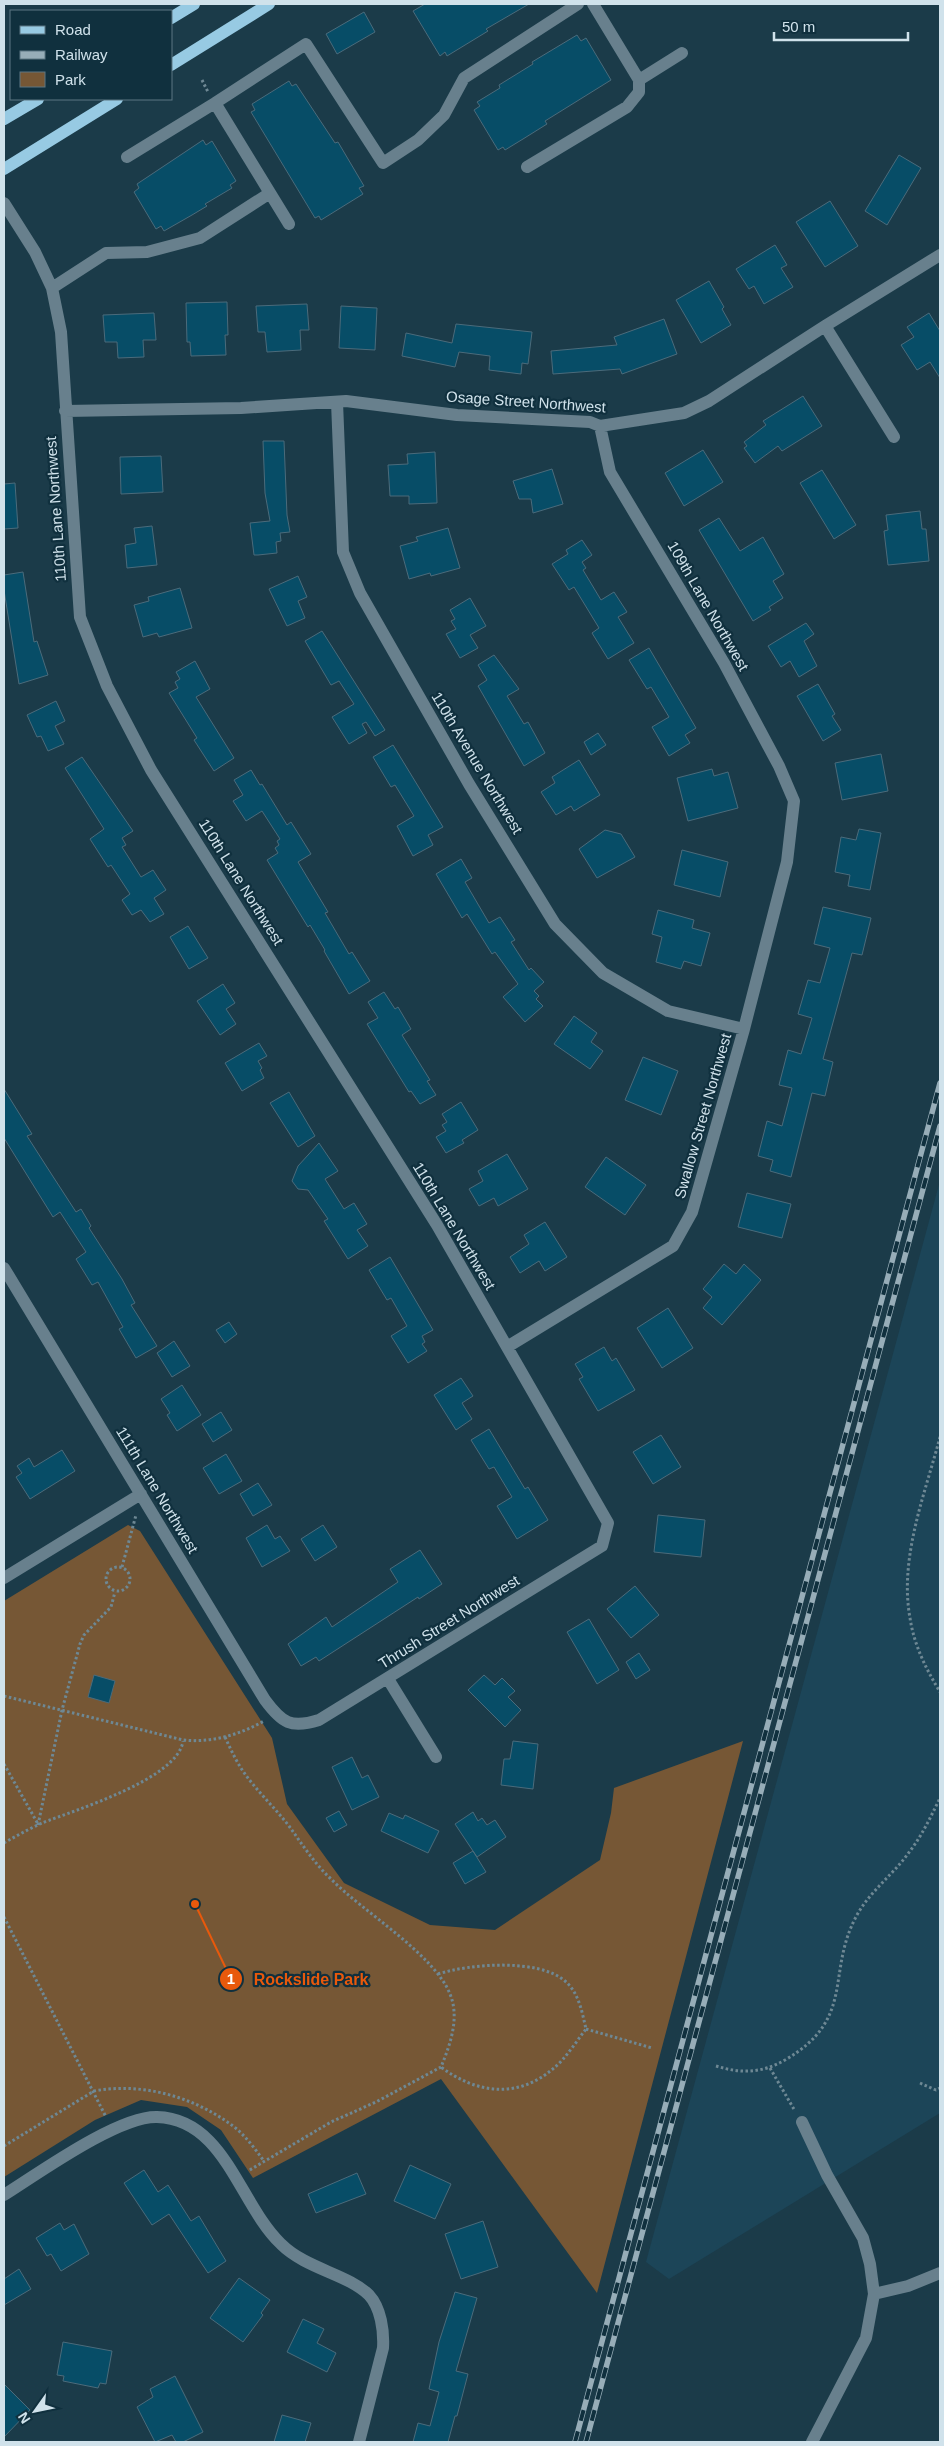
<svg xmlns="http://www.w3.org/2000/svg" width="944" height="2446" font-family="Helvetica,sans-serif">
<rect width="100%" height="100%" fill="#1b3b49"/>
<!-- built -->
<path fill="#1c4558" d="M940,1181V2113L669,2279L646,2262Z"/>
<!-- green -->
<path fill="#765735" d="M128,1525L140,1531L272,1738L287,1804L344,1883L430,1925L495,1930L600,1860L611,1813L614,1788L743,1741L597,2293L441,2079L253,2178L221,2130L187,2107L141,2100L95,2120L4,2177V1601Z"/>
<!-- building -->
<path fill="#074d67" stroke="#4b6b7b" d="M425,4H529L486,29L488,31L447,56L445,52L440,56L413,11Z
M364,12L375,32L337,54L326,34Z
M577,35L581,41L586,38L611,80L545,121L547,124L523,139L505,150L503,147L498,150L474,110L480,106L477,102L500,88L499,85L533,64L532,62Z
M289,81L292,86L296,84L335,143L338,142L364,186L359,188L363,194L321,220L319,216L315,218L251,112L255,110L252,104Z
M203,140L206,145L212,141L236,181L230,185L232,188L205,204L207,206L192,215L164,231L161,226L156,229L134,192L139,188L137,184Z
M899,155L921,168L887,225L865,211Z
M830,201L858,246L825,267L796,222Z
M775,245L787,265L781,268L793,287L764,304L754,286L749,289L736,269Z
M709,281L724,307L722,309L731,325L701,343L676,300Z
M227,302L228,335H225L226,355L191,356L190,342H187L186,303Z
M307,304L309,330H300L301,350L267,352L265,332H258L256,306Z
M341,306L377,308L375,350L339,348Z
M154,313L156,340H143L144,357L118,358L117,342H105L103,315Z
M929,313L940,331V378L930,362L917,370L901,345L914,337L907,327Z
M664,319L677,354L622,374L620,369L553,374L551,351L617,345L614,337Z
M456,324L532,332L528,364L522,363L521,374L489,370L490,356L459,352L455,367L402,356L406,333L452,343Z
M803,396L822,426L782,451L778,446L755,463L744,448L747,446L744,442L766,425L763,421Z
M263,441H284L287,515L290,532L280,533L281,541L276,542L277,553L258,555H254L250,523L270,521L265,493Z
M703,450L723,482L684,506L665,473Z
M435,452L437,503L409,504V496H390L388,465L408,464L407,454Z
M161,456L163,492L121,494L120,457Z
M552,469L563,504L533,513L531,499H519L513,481Z
M822,470L856,525L834,539L800,483Z
M15,483L18,528L4,529V484Z
M920,511L922,529H926L929,561L888,565L884,531L888,530L886,515Z
M719,518L740,551L763,537L784,574L773,581L783,598L769,607L771,610L753,621L699,530Z
M152,526L157,565L127,568L125,545L136,543L134,528Z
M448,528L460,568L431,576L430,573L409,579L400,546L418,541L416,537Z
M582,540L592,555L582,562L586,568L583,570L601,600L614,592L627,612L618,617L634,643L608,659L592,633L599,628L574,587L569,590L552,564L568,554L566,550Z
M23,572L34,642L37,641L48,675L19,684L4,590V575Z
M298,576L307,597L298,601L305,618L287,626L269,589Z
M180,588L192,628L159,637L157,633L143,637L134,605L149,601L148,597Z
M470,598L486,626L470,635L478,648L460,658L446,634L456,629L451,621L455,619L450,610Z
M806,623L814,634L804,641L817,666L799,677L790,661L781,667L768,646Z
M322,631L385,730L375,736L366,722L362,724L367,733L349,744L332,717L354,704L339,681L331,685L305,641Z
M649,648L696,728L685,735L690,743L669,756L652,727L669,717L651,687L647,689L629,660Z
M494,655L519,689L507,696L524,724L528,722L545,753L524,766L478,686L487,680L478,665Z
M195,661L210,689L196,697L234,758L214,771L194,740L197,738L169,693L178,688L175,682L180,679L176,672Z
M818,684L835,714L832,716L841,730L823,741L797,696Z
M56,701L65,721L55,726L64,744L48,751L41,736L37,737L27,715Z
M598,733L606,745L591,755L584,742Z
M393,745L443,827L428,835L433,845L413,856L397,826L414,816L395,785L391,787L373,757Z
M881,754L888,791L842,800L835,763Z
M82,757L133,831L122,838L126,845L122,847L141,877L153,870L166,890L154,898L164,914L150,922L141,910L132,915L122,900L130,894L111,865L108,867L90,839L104,829L65,768Z
M579,760L600,795L574,811L571,806L556,815L541,792L555,783L552,777Z
M712,769L714,776L728,772L738,808L688,821L677,778Z
M251,770L260,785L262,784L287,825L291,822L311,854L298,862L328,912L325,913L349,954L352,952L370,981L349,994L324,951L325,950L310,925L308,927L267,860L278,853L275,848L279,845L277,841L280,839L262,811L246,821L233,801L243,795L234,780Z
M859,829L881,833L870,890L848,886L850,875L835,872L841,837L856,840Z
M605,830L621,834L635,857L597,878L579,849Z
M682,850L728,862L720,897L674,885Z
M461,859L472,878L465,882L489,923L500,917L515,940L511,942L529,970L531,968L544,982L534,991L539,996L536,999L543,1006L525,1022L503,997L518,984L495,952L492,954L467,914L462,918L436,874Z
M823,907L871,918L862,955L852,953L823,1059L833,1062L825,1096L812,1093L791,1177L770,1171L773,1160L758,1156L767,1121L782,1126L792,1088L779,1085L788,1050L801,1054L812,1018L798,1014L808,980L820,983L830,948L814,944Z
M658,910L694,920L692,928L710,933L701,966L684,961L681,969L656,962L662,937L652,934Z
M188,926L208,958L189,969L170,937Z
M223,984L235,1003L226,1009L236,1024L220,1035L197,1001Z
M384,992L395,1009L398,1007L411,1029L402,1035L430,1080L427,1081L436,1095L420,1104L411,1091L409,1092L367,1024L378,1018L368,1002Z
M574,1016L597,1033L591,1042L603,1051L590,1069L554,1044Z
M259,1043L267,1056L258,1061L262,1068L260,1070L264,1078L242,1091L225,1063Z
M643,1057L678,1071L661,1115L625,1100Z
M4,1089L32,1134L27,1136L52,1175L76,1212L81,1209L91,1226L89,1228L122,1279L135,1303L131,1305L157,1346L136,1358L119,1329L123,1327L98,1282L92,1285L76,1259L86,1252L60,1212L53,1217L4,1138Z
M289,1092L315,1136L298,1147L270,1103Z
M461,1102L478,1130L462,1140L464,1143L446,1153L436,1137L446,1131L442,1125L447,1122L442,1114Z
M319,1143L338,1171L325,1179L344,1209L354,1203L367,1224L357,1230L368,1246L348,1259L324,1221L328,1219L308,1190L298,1189L292,1181L298,1166Z
M507,1154L528,1189L498,1206L494,1198L479,1206L469,1189L483,1181L478,1171Z
M606,1157L646,1185L625,1215L585,1187Z
M747,1193L791,1204L782,1238L738,1227Z
M545,1222L567,1257L545,1271L539,1261L520,1273L510,1257L529,1244L524,1235Z
M390,1257L433,1330L422,1336L425,1342L422,1344L427,1351L408,1363L391,1336L407,1326L391,1298L387,1300L369,1270Z
M724,1264L736,1274L744,1264L761,1280L722,1325L703,1308L712,1297L703,1289Z
M668,1308L693,1348L662,1368L637,1328Z
M229,1322L237,1334L225,1343L216,1330Z
M174,1341L190,1366L172,1377L157,1353Z
M604,1347L612,1361L616,1358L635,1390L598,1411L579,1379L583,1377L575,1364Z
M461,1378L473,1396L462,1403L472,1419L456,1430L434,1395Z
M182,1385L201,1415L177,1431L167,1415L170,1413L161,1399Z
M221,1412L232,1430L213,1442L202,1424Z
M489,1429L525,1489L528,1487L548,1520L517,1539L497,1506L512,1497L494,1467L489,1469L471,1440Z
M661,1435L681,1467L653,1484L633,1452Z
M62,1450L75,1471L30,1499L16,1477L22,1473L17,1466L29,1458L34,1467Z
M226,1454L242,1481L219,1494L203,1468Z
M258,1483L272,1505L253,1516L240,1494Z
M658,1515L705,1520L701,1557L654,1552Z
M267,1525L275,1539L280,1536L290,1551L262,1567L246,1538Z
M323,1525L337,1547L315,1561L301,1539Z
M420,1550L442,1584L419,1599L418,1597L319,1661L316,1657L301,1666L288,1644L326,1617L332,1627L398,1582L390,1569Z
M635,1586L659,1615L631,1638L607,1609Z
M589,1619L619,1670L597,1684L567,1632Z
M639,1653L650,1670L636,1679L626,1662Z
M94,1675L115,1681L109,1703L88,1697Z
M484,1675L495,1685L502,1678L515,1691L508,1697L521,1710L505,1727L468,1690Z
M513,1741L538,1744L533,1789L501,1785L504,1759H510Z
M352,1757L362,1778L368,1775L379,1797L352,1810L332,1767Z
M339,1811L347,1825L334,1832L326,1818Z
M473,1812L478,1821L482,1818L487,1825L495,1820L506,1837L477,1857L455,1824Z
M389,1813L403,1819L405,1815L439,1831L428,1853L381,1831Z
M473,1851L486,1872L465,1884L453,1863Z
M410,2165L451,2184L435,2219L394,2201Z
M144,2170L158,2192L168,2185L191,2221L199,2216L226,2261L208,2273L169,2214L152,2225L124,2183Z
M357,2173L366,2194L316,2213L308,2194Z
M483,2221L498,2267L461,2279L445,2234Z
M60,2223L64,2230L74,2224L89,2254L61,2271L51,2254L47,2256L36,2238Z
M19,2269L31,2289L4,2305V2279Z
M239,2278L270,2300L261,2313L263,2315L243,2342L210,2318Z
M455,2292L477,2298L456,2371L468,2374L457,2416H455L448,2442H413L418,2423L430,2426L439,2392L429,2389L439,2342Z
M303,2319L324,2329L317,2343L336,2353L327,2372L287,2352Z
M63,2342L112,2351L106,2384L100,2383L98,2388L63,2381L64,2376L57,2375Z
M175,2376L203,2432L183,2442H176L172,2435L155,2442L137,2407L153,2397L150,2389Z
M4,2384L30,2410L4,2437Z
M282,2415L311,2423L305,2442H274Z"/>
<g fill="none" stroke-linecap="round" stroke-linejoin="round">
<!-- path -->
<path stroke="#6e8894" stroke-width="3" stroke-dasharray="2.5 2.5" stroke-linecap="butt" d="M202,80L208,92
M940,1437C925,1494 899,1558 910,1618C914,1645 926,1669 940,1692
M106 1579a12 12 0 1 1 24 0a12 12 0 1 1-24 0Z
M122,1567L136,1515
M4,1696L183,1740C211,1743 239,1735 264,1721
M225,1737C231,1750 237,1763 245,1774C258,1792 275,1808 289,1826C302,1844 314,1863 331,1879C362,1911 434,1954 450,1994C460,2018 450,2045 441,2067L376,2102L331,2122L248,2171
M4,1764L38,1824
M38,1825L62,1710L80,1644L84,1635L111,1607L115,1592
M4,1843C16,1836 29,1829 42,1823C75,1810 178,1779 183,1741
M4,1917L106,2117
M438,1974C469,1964 538,1958 565,1981C579,1993 582,2012 586,2029C576,2042 566,2058 554,2068C518,2099 477,2094 441,2067
M586,2029L652,2048
M716,2066C742,2074 762,2073 785,2060C857,2018 825,1973 857,1915C871,1890 894,1874 910,1851C923,1834 931,1816 940,1798
M770,2068L795,2111
M920,2083L936,2090L940,2088
M4,2146L94,2091C143,2082 194,2097 233,2126C246,2136 255,2149 264,2161"/>
<!-- minor -->
<path stroke="#68808d" stroke-width="12" d="M639,80L682,53
M127,157L215,103
M527,167L627,107L639,92V80L593,4
M270,193L289,224
M4,203L35,252L52,288L61,332L80,617L107,686L151,770L437,1225L608,1523L602,1546L319,1720C291,1729 282,1723 265,1700L4,1268
M52,288L106,253L147,252L200,238L270,193L215,103L306,44L383,163L418,140L444,115L464,78L578,4
M825,326L894,437
M337,402L343,552L360,593L469,784L555,924L603,973L668,1011L744,1029
M65,411L241,408L346,401L457,415L590,422L600,426L684,413L709,401L825,326L940,255
M507,1347L673,1246L692,1212L744,1029L787,862L794,801L779,766L724,663L610,472L600,426
M4,1578L141,1494
M388,1679L436,1757
M802,2122L827,2175L863,2238L870,2264L874,2294L866,2338L812,2442
M4,2195C39,2173 118,2116 157,2117C225,2119 239,2204 281,2244C306,2269 348,2274 369,2295C381,2308 384,2331 383,2348L359,2442
M874,2294L908,2286L940,2273"/>
<!-- major -->
<path stroke="#97cae3" stroke-width="12" d="M171,18L194,4
M171,65L269,4
M4,119L38,99
M4,169L117,99"/>
<defs>
<path id="rail" d="M575,2442L940,1083
M586,2442L940,1126"/>
</defs>
<!-- rail casing -->
<use href="#rail" stroke="#97adb8" stroke-width="5.5"/>
<!-- rail -->
<use href="#rail" stroke="#10303e" stroke-width="4" stroke-dasharray="11" stroke-linecap="butt"/>
</g>
<g text-anchor="middle" stroke-width="4.5" stroke-linejoin="round" paint-order="stroke">
<!-- street labels -->
<g font-size="15" fill="#d0e2eb" stroke="#10303e">
<text transform="translate(526 402) rotate(4)" y="5">Osage Street Northwest</text>
<text transform="translate(56 509) rotate(-94)" y="5">110th Lane Northwest</text>
<text transform="translate(708 606) rotate(60)" y="5">109th Lane Northwest</text>
<text transform="translate(477 763) rotate(59)" y="5">110th Avenue Northwest</text>
<text transform="translate(241 882) rotate(58)" y="5">110th Lane Northwest</text>
<text transform="translate(703 1116) rotate(-74)" y="5">Swallow Street Northwest</text>
<text transform="translate(454 1226) rotate(59)" y="5">110th Lane Northwest</text>
<text transform="translate(157 1490) rotate(59)" y="5">111th Lane Northwest</text>
<text transform="translate(449 1622) rotate(-32)" y="5">Thrush Street Northwest</text>
</g>
</g>
<!-- callouts -->
<path fill="none" stroke="#e8590c" stroke-width="2" d="M195 1904L231 1979"/>
<g fill="#e8590c" stroke="#10303e" stroke-width="2">
<circle cx="195" cy="1904" r="5"/>
<circle cx="231" cy="1979" r="12"/>
</g>
<g font-size="15" text-anchor="middle" font-weight="bold" fill="#fff">
<text x="231" y="1984">1</text>
</g>
<g font-size="16" text-anchor="middle" font-weight="bold" fill="#e8590c" stroke="#10303e" stroke-width="4.5" stroke-linejoin="round" paint-order="stroke">
<text x="311" y="1985">Rockslide Park</text>
</g>
<!-- border -->
<rect width="944" height="2446" fill="none" stroke="#d0e2eb" stroke-width="10"/>
<!-- legend -->
<rect x="10" y="10" width="162" height="90" fill="#10303e" stroke="#5d7783"/>
<rect x="20" y="26" width="25" height="8" fill="#97cae3" stroke="#5d7783"/>
<text x="55" y="35" font-size="15" fill="#d0e2eb">Road</text>
<rect x="20" y="51" width="25" height="8" fill="#97adb8" stroke="#5d7783"/>
<text x="55" y="60" font-size="15" fill="#d0e2eb">Railway</text>
<rect x="20" y="72" width="25" height="15" fill="#765735" stroke="#5d7783"/>
<text x="55" y="85" font-size="15" fill="#d0e2eb">Park</text>
<!-- north arrow -->
<g transform="translate(35 2411) rotate(237)" stroke="#10303e" stroke-width="4" paint-order="stroke">
<path d="M0-4L9 19L0 12L-9 19Z" fill="#d0e2eb"/>
<text y="-8" font-size="14" font-weight="bold" text-anchor="middle" fill="#d0e2eb">N</text>
</g>
<!-- scale -->
<path d="M774 32v8h134v-8" fill="none" stroke="#d0e2eb" stroke-width="2.5"/>
<text x="782" y="32" font-size="15" fill="#d0e2eb" stroke="#10303e" stroke-width="4" paint-order="stroke">50 m</text>
</svg>
